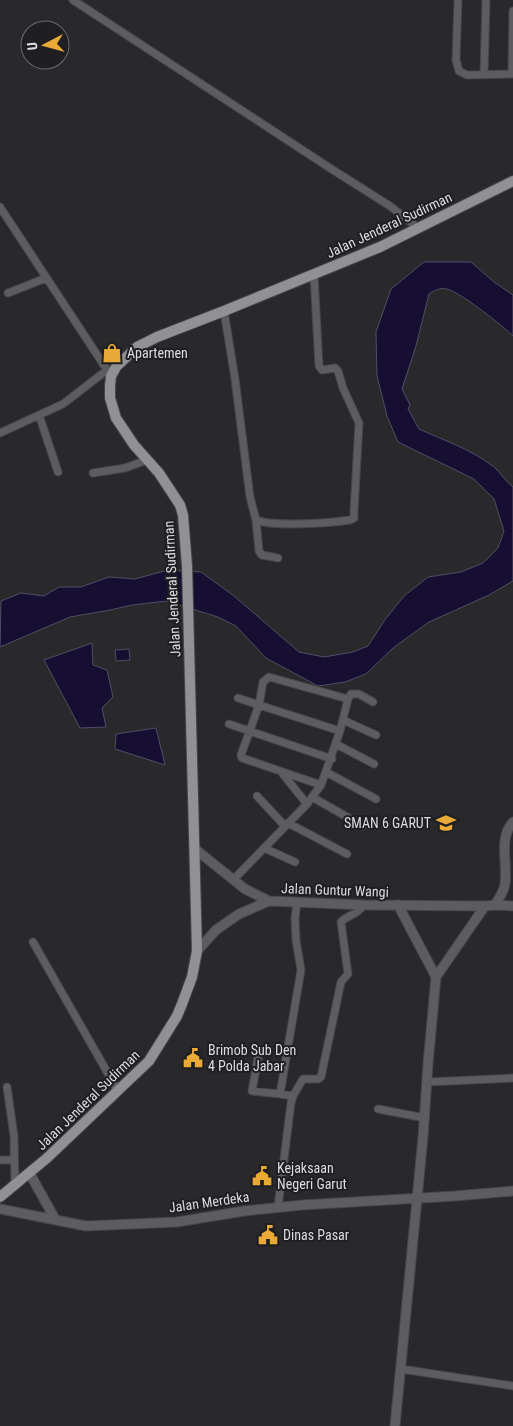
<svg xmlns="http://www.w3.org/2000/svg" width="513" height="1426" font-family="'Roboto Condensed',sans-serif">
<rect width="100%" height="100%" fill="#29292c"/>
<!-- water -->
<path fill="#160f32" stroke="#524d66" d="M424,262H471L494,282L513,295V336C503,326 460,292 447,289C440,287 434,291 429,294L416,346L402,389L410,405L408,409L419,429C445,441 471,449 494,467C501,473 505,481 513,487V581L489,595L429,622L393,648L366,674L345,682L318,686L266,658L236,626L218,617L166,601L132,605L110,610L70,617L0,647L1,601L21,593L44,596L59,587H81L109,577L135,579L168,570L201,572L234,596L299,652L324,657L353,652L368,646L384,621L404,596L428,577L461,572L483,563L498,548L504,531L494,499L474,479L398,442L387,416L377,376L376,332L391,289Z
M92,643L93,665L107,670L113,697L102,708L106,727L80,728L44,660Z
M129,649L130,660L116,661L115,650Z
M156,728L165,765L115,749L116,734Z"/>
<g fill="none" stroke-linecap="round" stroke-linejoin="round">
<defs>
<path id="minor" d="M73,0L333,170L390,206L418,228
M458,0L456,60L459,71L467,75L513,74
M484,74L486,0
M512,74L513,11
M0,207L111,376
M8,293L46,278
M224,311L235,379L250,497L256,520C273,527 331,523 350,520L354,518V511L359,423L343,388L338,371L335,368L322,370L319,366L314,275
M39,415L58,472
M0,433L63,404L107,370
M93,473L125,468L147,460
M256,520L259,551L262,555L278,558
M238,698L259,705L263,682L269,677L348,699L340,731
M348,699L351,694H359L373,702
M343,720L376,735
M229,724L332,759
M336,744L374,764
M326,772L376,799
M282,773L307,804
M257,796L285,826
M312,797L363,826
M288,823L347,854
M264,848L295,862
M234,879L307,804L321,785L340,731L259,705L241,755L242,758L321,785
M33,942L118,1091
M259,1052L252,1091L280,1094
M427,1082L513,1078
M7,1087L14,1136L15,1186
M293,1096L280,1094L301,970L296,940L295,918L297,902
M378,1109L425,1118
M0,1160H14
M278,1207L291,1103L293,1096L303,1079H318L321,1077L341,982L348,974L341,922C348,914 355,917 364,905
M401,1369L513,1386"/>
<path id="tertiary" d="M195,849L245,889L269,901L364,905L485,906L495,905C499,898 504,892 505,884C508,863 498,838 513,822
M495,905L513,906
M197,951L216,930L239,914L269,901
M436,977L485,906
M30,1174L55,1219
M0,1209L86,1226L177,1222L244,1211L302,1205L455,1196L513,1191
M395,1426L423,1137L428,1064L436,977L398,905"/>
<path id="primary" d="M0,1197L47,1158L149,1061L177,1016L182,1004L192,977L197,951L187,566L183,515L180,505L159,473L134,445L116,418L110,398V386L111,376L116,367L137,347L157,337L224,311L380,247L513,181"/>
</defs>
<!-- minor casing -->
<use href="#minor" stroke="#464649" stroke-width="9"/>
<!-- tertiary casing -->
<use href="#tertiary" stroke="#464649" stroke-width="11"/>
<!-- primary casing -->
<use href="#primary" stroke="#464649" stroke-width="12"/>
<!-- minor -->
<use href="#minor" stroke="#5d5d5f" stroke-width="7"/>
<!-- tertiary -->
<use href="#tertiary" stroke="#5d5d5f" stroke-width="9"/>
<!-- primary -->
<use href="#primary" stroke="#919194" stroke-width="10"/>
</g>
<!-- icons -->
<defs>
<symbol id="shop-bare" viewBox="-9 -9 18 18"><path d="M-5-2.5h2.3a2.7 3.5 0 0 1 5.4 0H5L5.5 6h-11ZM-1.5-2.5h3a1.5 2.3 0 0 0-3 0Z" fill="#e9aa38" stroke="#1f1f22" stroke-width="2.5" paint-order="stroke"/></symbol>
<symbol id="school-bare" viewBox="-9 -9 18 18"><path d="M0-5L7-2L0 1L-7-2ZM-4 1L0 2.5L4 1V4Q0 6-4 4Z" fill="#e9aa38" stroke="#1f1f22" stroke-width="2.5" paint-order="stroke"/></symbol>
<symbol id="civic-bare" viewBox="-9 -9 18 18"><path d="M-.6-6.5H3V-4.5H.6V-3L4-1V1h2V6H-6V1h2V-1L-.6-3ZM-1.2 2.5V6h2.4V2.5Z" fill="#e9aa38" stroke="#1f1f22" stroke-width="2.5" paint-order="stroke"/></symbol>
</defs>
<g fill-rule="evenodd">
<use href="#shop-bare" x="98" y="339" width="28" height="28"/>
<use href="#school-bare" x="432" y="809" width="28" height="28"/>
<use href="#civic-bare" x="179" y="1044" width="28" height="28"/>
<use href="#civic-bare" x="248" y="1162" width="28" height="28"/>
<use href="#civic-bare" x="254" y="1221" width="28" height="28"/>
</g>
<g text-anchor="middle" stroke-width="4" stroke-linejoin="round" paint-order="stroke">
<!-- street labels -->
<g font-size="14" fill="#dddddf" stroke="#1f1f22">
<text transform="translate(389 225) rotate(-25)" y="5">Jalan Jenderal Sudirman</text>
<text transform="translate(172 589) rotate(-93)" y="5">Jalan Jenderal Sudirman</text>
<text transform="translate(335 890) rotate(2)" y="5">Jalan Guntur Wangi</text>
<text transform="translate(88 1100) rotate(-44)" y="5">Jalan Jenderal Sudirman</text>
<text transform="translate(209 1202) rotate(-8)" y="5">Jalan Merdeka</text>
</g>
<!-- poi labels -->
<g font-size="14" fill="#dddddf" stroke="#1f1f22" text-anchor="start">
<text x="127" y="358">Apartemen</text>
<text x="431" y="828" text-anchor="end">SMAN 6 GARUT</text>
<text x="208" y="1055">Brimob Sub Den<tspan x="208" dy="16">4 Polda Jabar</tspan></text>
<text x="277" y="1173">Kejaksaan<tspan x="277" dy="16">Negeri Garut</tspan></text>
<text x="283" y="1240">Dinas Pasar</text>
</g>
</g>
<!-- north arrow -->
<g transform="translate(45 45) rotate(264)"><circle r="24" fill="#1f1f22" stroke="#6b6b6e"/>
<path d="M0-4L9 19L0 12L-9 19Z" fill="#e9aa38"/>
<text y="-8" font-size="14" font-weight="bold" text-anchor="middle" fill="#dddddf">U</text>
</g>
</svg>
